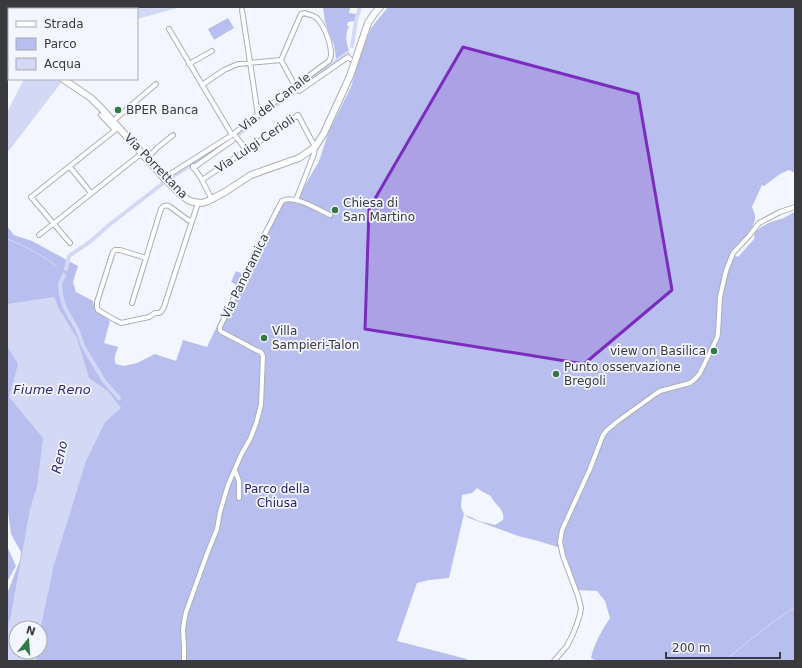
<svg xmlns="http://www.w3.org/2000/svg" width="802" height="668" font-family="'DejaVu Sans',sans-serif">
<rect width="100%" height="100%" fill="#f4f6ff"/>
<!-- green -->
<path fill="#b8bfef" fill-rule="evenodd" d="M323,7H349L350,8L349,13L356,14L355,21L348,22L347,25L349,27C345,33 346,44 349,50L336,59L334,45L325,22Z
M388,7H795V173L789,170L780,174L764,186L762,185L752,207C753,210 756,215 755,219C753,231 740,245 732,254L738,257L754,239L755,232C763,225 770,222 781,219C785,218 790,214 795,212V661H596L591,658C594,644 602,630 610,618L605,601L597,591L576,590L561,548L538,541L518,536L469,518L464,514L449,578L429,580L417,583L397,641L467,659L468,661H7V594L20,560L21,552L11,534L7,504V226L14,235L32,241L78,266L73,282L76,292L93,301L95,310L110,321L104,343L118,347C116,353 113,359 116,364L124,366L137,363L155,354L176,361L183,340L207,347L230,299L237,285L231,282L236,271L243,274L283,201L293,202L296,201L319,161L329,131L351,87L360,55L371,28ZM477,488C481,491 485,493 489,495C493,498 490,496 493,500C498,507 505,511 503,520L495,525L479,521L464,514L461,507L462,495L472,493ZM16,628H40V652H16Z
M228,18L234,28L214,40L208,29Z
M7,546L16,566L7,582Z"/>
<!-- water -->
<path fill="#d3d8f5" d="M92,7H181L137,19V9H88Z
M24,79H64L7,153V112Z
M54,297L59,309L77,338L89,378L108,391L117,403L120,406L121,408L105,422L86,461L54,565L40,630V628H16V652H37V661H7V629L11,615L30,509L37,487L43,438L9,397L18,364L7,346V304Z"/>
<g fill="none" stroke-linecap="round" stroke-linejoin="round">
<!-- stream -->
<path stroke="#d3d8f5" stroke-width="1" d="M7,239C19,243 49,258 57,267
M724,661L774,621L795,607"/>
<!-- canal -->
<path stroke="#d3d8f5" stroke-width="4" d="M352,46L356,20L360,7
M300,87L348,53
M239,134L293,92
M194,163L225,144
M172,177L189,166
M66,269L69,256L91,241L109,225L162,184
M64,275L60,284L61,295L65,308L78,331L83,346L104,381L119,398"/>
<defs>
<path id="street" d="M18,7L21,9
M7,9L8,7
M29,9L30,7
M242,10L258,115
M169,29L232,135
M281,60L295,86
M189,64L212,51
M202,85L224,70L238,64L281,60
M294,87L299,91L348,57L350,59
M101,115L115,130
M113,121L156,84
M234,134L246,150
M147,159L157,148L173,135
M193,166L202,180L212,200
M70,167L91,193
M193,168L233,140
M164,178L232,135L295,86L329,61C335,53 326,30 320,22C318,18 312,15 307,14L305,13L301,14L281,60
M202,180L298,115L315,147L314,154L296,200
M192,221L164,307L161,312L159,313H155L149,317L121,323L115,320L98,310L97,307V302L111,258L113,252L115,250H120L146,258L160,212C161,208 163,204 169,206L188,220L192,221L198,203
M39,235L142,153
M70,243L31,197L119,127
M132,303L146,258
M235,471L239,481V498
M184,661V647L183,630L184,622L186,612L207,554L217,529L220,512L228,485L241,455L250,439L256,424L261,405L263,356L261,352L258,351L222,332L220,330V327L255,253L282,201C293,194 319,210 330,215
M554,661L567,646L572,636L577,624L580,614L581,608L578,596L563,556L560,542L562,530L590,469L603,435L607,430L618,421L654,395L660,391L690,383L695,379L700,373L717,338L718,333L720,297L726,271L733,253L749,236L759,223L780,212L795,207"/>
<path id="primary" d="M7,40L9,41
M63,79L91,98L101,108L165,179L180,194L188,200L193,202L202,203L208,201L225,192L251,175L299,158L308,152L315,147L324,133L350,76L368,23L374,14L380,7"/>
</defs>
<!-- street casing -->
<use href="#street" stroke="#acaeb7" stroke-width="6"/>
<!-- primary casing -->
<use href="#primary" stroke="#acaeb7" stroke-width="8"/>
<!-- street -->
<use href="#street" stroke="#fff" stroke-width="4"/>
<!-- primary -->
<use href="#primary" stroke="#fff" stroke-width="6"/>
</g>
<!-- marked area -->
<path fill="#7b2cbf" fill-opacity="0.2" stroke="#7b2cbf" stroke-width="3" stroke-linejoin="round" d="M463,47L638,94L672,290L584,364L365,329L369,209Z"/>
<!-- markers -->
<g fill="#327946" stroke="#f4f6ff" stroke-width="1.5">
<circle cx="118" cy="110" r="4"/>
<circle cx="335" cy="210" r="4"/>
<circle cx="264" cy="338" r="4"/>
<circle cx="714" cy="351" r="4"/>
<circle cx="556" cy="374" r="4"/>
</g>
<g text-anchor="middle" stroke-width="3.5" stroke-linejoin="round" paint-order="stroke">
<!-- street labels -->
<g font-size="12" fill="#3a3a3e" stroke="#f4f6ff">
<text transform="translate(275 102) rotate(-38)" y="4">Via del Canale</text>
<text transform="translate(255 144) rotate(-34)" y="4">Via Luigi Cerioli</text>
<text transform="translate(156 166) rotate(46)" y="4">Via Porrettana</text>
<text transform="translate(245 276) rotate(-64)" y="4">Via Panoramica</text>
</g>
<!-- poi labels -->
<g font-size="12" fill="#3a3a3e" stroke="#f4f6ff" text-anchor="start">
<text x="126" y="114">BPER Banca</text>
<text x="343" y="207">Chiesa di<tspan x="343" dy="14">San Martino</tspan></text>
<text x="272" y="335">Villa<tspan x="272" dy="14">Sampieri-Talon</tspan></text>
<text x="706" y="355" text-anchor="end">view on Basilica</text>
<text x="564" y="371">Punto osservazione<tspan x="564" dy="14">Bregoli</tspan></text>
</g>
<!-- park labels -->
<g font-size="12" fill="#231c6d" stroke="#f4f6ff">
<text x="277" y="493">Parco della<tspan x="277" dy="14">Chiusa</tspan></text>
</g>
<!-- water labels -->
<g font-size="13" font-style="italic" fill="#2c297a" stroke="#f4f6ff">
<text x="52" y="394">Fiume Reno</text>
<text transform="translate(59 457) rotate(-77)" y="5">Reno</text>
</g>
</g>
<!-- border -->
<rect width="802" height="668" fill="none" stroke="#3a3a3e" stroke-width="16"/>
<!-- legend -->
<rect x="8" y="8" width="130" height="72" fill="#f4f6ff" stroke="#aaabb2"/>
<rect x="16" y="21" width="20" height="6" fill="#ffffff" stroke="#aaabb2"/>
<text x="44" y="28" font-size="12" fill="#3a3a3e">Strada</text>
<rect x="16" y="38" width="20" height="12" fill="#b8bfef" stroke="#aaabb2"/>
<text x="44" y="48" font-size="12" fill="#3a3a3e">Parco</text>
<rect x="16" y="58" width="20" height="12" fill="#d3d8f5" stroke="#aaabb2"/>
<text x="44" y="68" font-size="12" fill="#3a3a3e">Acqua</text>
<!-- north arrow -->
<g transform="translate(28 640) rotate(17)"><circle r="19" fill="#f4f6ff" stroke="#aaabb2"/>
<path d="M0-3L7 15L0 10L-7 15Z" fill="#327946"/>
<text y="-6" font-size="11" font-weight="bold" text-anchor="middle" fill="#3a3a3e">N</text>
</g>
<!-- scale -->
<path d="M666 652v6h114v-6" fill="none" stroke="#3a3a3e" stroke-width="2"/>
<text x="672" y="652" font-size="12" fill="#3a3a3e" stroke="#f4f6ff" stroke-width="3" paint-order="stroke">200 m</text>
</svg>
